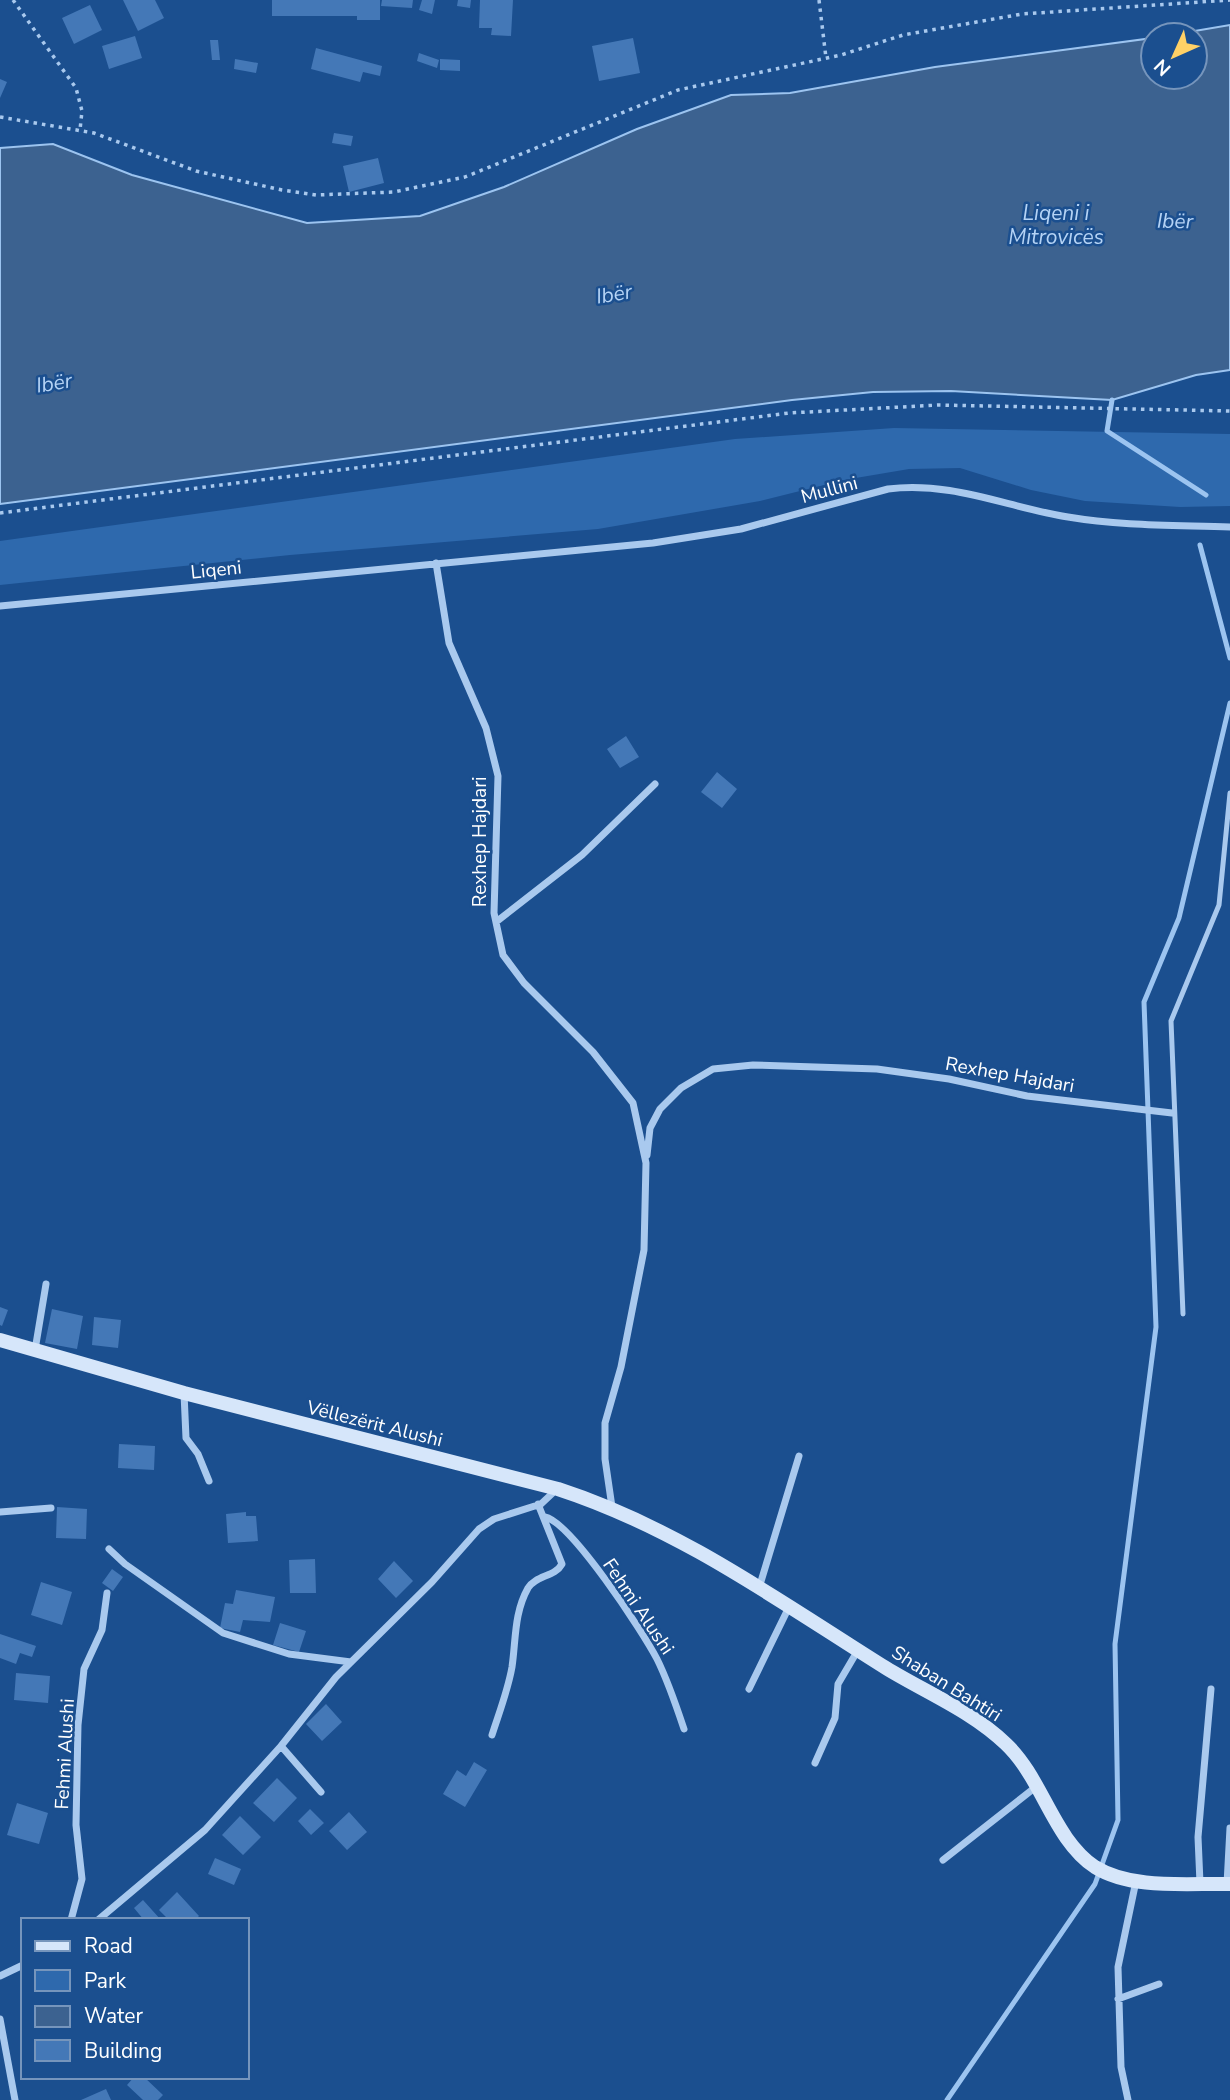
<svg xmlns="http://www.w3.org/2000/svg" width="1230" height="2100" font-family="'Nunito Sans',sans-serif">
<rect width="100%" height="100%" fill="#1b4f8f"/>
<!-- green -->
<path fill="#2e69ad" d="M894,428L1230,434V506L1180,507L1085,501L1031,490L960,468L909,469L844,480L760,501L598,529L290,555L0,585V541L735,439Z"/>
<!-- water -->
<path fill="#3c6290" stroke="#9cc4f0" stroke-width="2" d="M1230,25V370L1196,375L1112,400L951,391L873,392L792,400L0,504V148L53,144L132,175L307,223L420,216L504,187L637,129L731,95L790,93L935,67L1153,38V77H1195V35H1171Z"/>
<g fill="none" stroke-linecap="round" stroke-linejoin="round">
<!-- stream -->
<path stroke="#9cc4f0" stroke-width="5" d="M1112,400L1107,431L1206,495
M1200,545L1230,658
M947,2100L1095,1884L1118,1820L1115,1644L1156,1327L1144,1002L1179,918L1230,703"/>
</g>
<!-- building -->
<path fill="#4478b7" d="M123,0H155L164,18L138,31Z
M272,0H380V20H357V16H272Z
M382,0H413L412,8L381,6Z
M422,0H435L432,14L419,10Z
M458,0H471L470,8L457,6Z
M480,0H513L511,36L491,35L492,28H479Z
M90,5L102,30L74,44L62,18Z
M135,36L142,58L109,69L102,46Z
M633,38L640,73L599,81L592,46Z
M210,40H218L220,60H212Z
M316,48L382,66L380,76L363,72L360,82L311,69Z
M419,53L439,60L437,68L417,61Z
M235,59L258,63L256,73L234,69Z
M440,59L460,60V71L440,70Z
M0,79L7,82L0,98Z
M334,133L353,136L351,146L332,143Z
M378,158L384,183L349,192L343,166Z
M626,736L639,757L620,768L607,749Z
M717,772L737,789L722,808L701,792Z
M0,1307L8,1310L2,1326L0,1325Z
M52,1309L83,1316L77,1349L45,1343Z
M94,1317L121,1320L118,1348L92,1345Z
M119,1444L155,1446L154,1470L118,1468Z
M57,1507L87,1509L86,1539L56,1538Z
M246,1512V1516H256L258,1541L228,1543L226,1514Z
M315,1559L316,1593H290L289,1560Z
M394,1561L413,1581L396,1598L378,1579Z
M112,1569L123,1577L113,1591L102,1583Z
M41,1582L72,1592L62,1625L31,1615Z
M236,1590L275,1597L270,1622L243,1620L240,1632L220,1628L225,1603L233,1604Z
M280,1623L306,1631L299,1652L273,1645Z
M0,1634L36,1646L32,1657L20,1653L16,1664L0,1658Z
M16,1673L50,1676L48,1703L14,1700Z
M326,1704L342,1722L322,1741L306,1724Z
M474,1762L487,1770L465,1807L443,1794L457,1770L466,1776Z
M277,1778L297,1798L274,1822L253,1803Z
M17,1803L48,1813L39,1844L7,1835Z
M310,1809L324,1823L311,1835L298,1821Z
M349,1812L367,1832L347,1850L329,1831Z
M240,1816L261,1837L243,1855L222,1835Z
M215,1858L241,1869L234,1885L208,1874Z
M177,1892L199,1916L195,1920H169L159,1910Z
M143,1900L161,1920H144L134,1908Z
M134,2077H144L163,2095L158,2100H143L127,2085Z
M106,2089L111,2100H81Z"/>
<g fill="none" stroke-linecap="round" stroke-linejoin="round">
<!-- path -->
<path stroke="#a9c9ee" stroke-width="3.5" stroke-dasharray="3.5 5" stroke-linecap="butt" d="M13,0L76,88L82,111L80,130
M819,0L826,58
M0,117L94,133L196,171L282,190L316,195L394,192L465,177L678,90L841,55L903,35L1022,14L1230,0
M0,513L789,413L939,405L1230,411"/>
<!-- service -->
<path stroke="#a9c9ee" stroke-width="5" d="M1183,1314L1171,1021L1219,905L1230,793"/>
<!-- minor -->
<path stroke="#a9c9ee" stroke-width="7" d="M436,563L449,643L486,728L498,776L494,913L503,955L524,983L593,1052L633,1103L646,1163L644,1250L621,1367L605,1423V1459L612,1507
M0,606L653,543L741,529L888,489C952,481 1006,507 1068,517C1121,526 1176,525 1230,527
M496,922L582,855L655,784
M647,1155L650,1128L660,1109L681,1088L713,1069L753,1065L877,1069L949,1079L1027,1096L1172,1113
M35,1350L46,1284
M184,1393L186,1438L198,1454L209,1481
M0,1512L51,1508
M545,1517C571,1522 643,1632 657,1659C668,1681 676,1705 684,1729
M109,1549L125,1564L223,1633L289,1654L351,1662
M759,1588L799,1456
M749,1689L789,1607
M492,1735C499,1713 508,1690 512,1667C516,1639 514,1613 528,1588C536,1575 555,1577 562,1564L538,1504
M281,1746L321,1792
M815,1763L835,1718L838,1684L858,1650
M943,1860L1037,1786
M1200,1883L1198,1837L1211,1689
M1227,1884L1230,1828
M71,1920L82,1879L76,1825L78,1725L84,1669L102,1630L107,1593
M98,1920L205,1830L281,1746L336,1677L432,1582L479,1529L494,1519L541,1504L557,1489
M0,1976L23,1965
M1118,1999L1159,1984
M0,2019L15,2100
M1128,2100L1121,2067L1118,1967L1136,1881"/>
<!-- secondary -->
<path stroke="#d6e6fa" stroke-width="14" d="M0,1340L184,1393L558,1489C678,1528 779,1601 886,1668C925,1692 972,1711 1006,1744C1043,1779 1053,1839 1095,1867C1132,1890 1188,1883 1230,1884"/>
</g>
<g text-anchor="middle" stroke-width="5" stroke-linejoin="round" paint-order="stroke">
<!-- street labels -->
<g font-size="19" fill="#fff" stroke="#1b4f8f">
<text transform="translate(829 489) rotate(-15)" y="7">Mullini</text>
<text transform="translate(216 569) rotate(-6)" y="7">Liqeni</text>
<text transform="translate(479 842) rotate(-90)" y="7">Rexhep Hajdari</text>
<text transform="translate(1010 1074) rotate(10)" y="7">Rexhep Hajdari</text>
<text transform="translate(375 1423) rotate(14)" y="7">Vëllezërit Alushi</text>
<text transform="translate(639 1606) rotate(56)" y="7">Fehmi Alushi</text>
<text transform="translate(947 1683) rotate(32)" y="7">Shaban Bahtiri</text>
<text transform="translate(64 1754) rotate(-87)" y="7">Fehmi Alushi</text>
</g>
<!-- water labels -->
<g font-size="21" font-style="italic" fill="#b5d3f5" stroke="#1b4f8f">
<text x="1056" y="220">Liqeni i<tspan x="1056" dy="24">Mitrovicës</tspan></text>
<text transform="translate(1175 221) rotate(1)" y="7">Ibër</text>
<text transform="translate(614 294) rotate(-9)" y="7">Ibër</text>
<text transform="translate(54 383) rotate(-9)" y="7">Ibër</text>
</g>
</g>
<!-- legend -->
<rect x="21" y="1918" width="228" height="161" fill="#1b4f8f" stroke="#7695bc" stroke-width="2"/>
<rect x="35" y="1941" width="35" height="10" fill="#d6e6fa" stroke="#7695bc" stroke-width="2"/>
<text x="84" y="1953" font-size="21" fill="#ffffff">Road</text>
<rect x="35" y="1970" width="35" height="21" fill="#2e69ad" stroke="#7695bc" stroke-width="2"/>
<text x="84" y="1988" font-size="21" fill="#ffffff">Park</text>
<rect x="35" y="2006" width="35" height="21" fill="#3c6290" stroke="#7695bc" stroke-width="2"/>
<text x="84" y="2023" font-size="21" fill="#ffffff">Water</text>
<rect x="35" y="2040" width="35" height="21" fill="#4478b7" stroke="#7695bc" stroke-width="2"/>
<text x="84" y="2058" font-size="21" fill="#ffffff">Building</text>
<!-- north arrow -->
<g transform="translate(1174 56) rotate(225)"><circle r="33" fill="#1b4f8f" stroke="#7695bc" stroke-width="2"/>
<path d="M0-5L12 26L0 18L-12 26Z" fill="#ffd166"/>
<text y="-10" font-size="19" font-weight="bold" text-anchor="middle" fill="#ffffff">N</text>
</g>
</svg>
